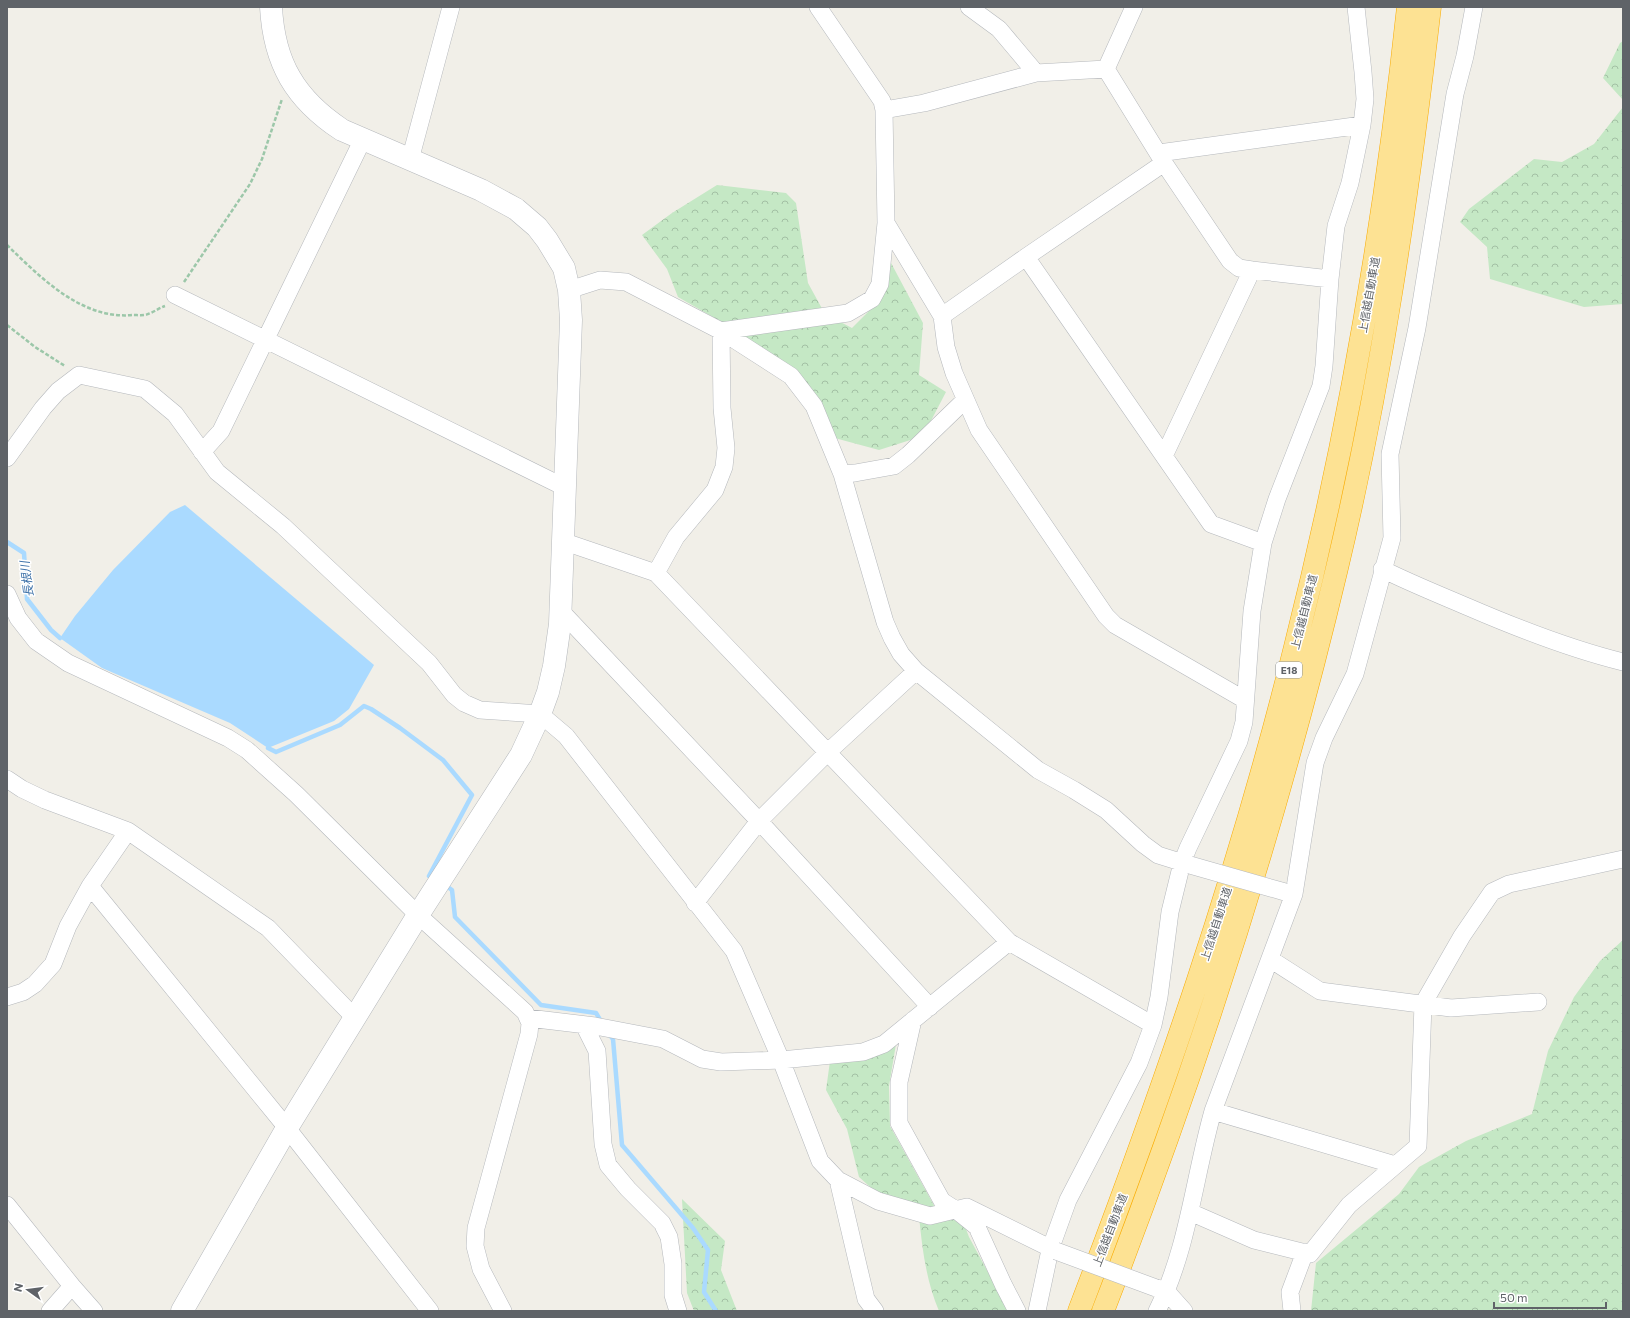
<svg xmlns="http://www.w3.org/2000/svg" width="1630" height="1318" font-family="Commissioner,'Noto Sans JP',sans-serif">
<defs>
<pattern id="forest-crowns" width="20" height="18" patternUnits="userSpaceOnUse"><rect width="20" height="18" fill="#c5e8c5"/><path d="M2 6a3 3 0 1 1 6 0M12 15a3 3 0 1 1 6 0" fill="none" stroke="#a3c0a4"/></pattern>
</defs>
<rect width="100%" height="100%" fill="#f1efe8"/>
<!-- forest -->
<path fill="url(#forest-crowns)" d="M1623,41V100L1603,78L1620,43Z
M1623,107V304L1584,307L1490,279L1487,247L1460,222L1469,209L1534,159L1562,162L1594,144Z
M717,185L786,193L796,203L808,283L825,314L852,328L878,302L890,261L923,323L919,375L946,392L923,436L879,450L831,437L823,407L732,328L678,297L667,269L642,235L672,213Z
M1623,940V1311H1311L1316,1263L1399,1194L1419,1167L1466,1141L1532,1114L1548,1051L1574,997L1600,961Z
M896,1044L889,1086L890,1126L936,1209L963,1221L969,1237L1009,1311H939C926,1281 922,1247 919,1216L887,1202L859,1177L847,1129L826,1090L830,1061H862Z
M682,1199L725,1241L721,1270L737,1311H694L687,1293Z"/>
<!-- water -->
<path fill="#aadaff" d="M185,505L374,665L349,709L334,721L268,748L230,723L102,668L60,638L75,616L113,570L170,512Z"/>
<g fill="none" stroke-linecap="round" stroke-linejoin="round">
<!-- stream -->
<path stroke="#aadaff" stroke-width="4.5" d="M7,542L24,553L27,599L51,630L60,638
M268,748L276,752L340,725L364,706L371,709L400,728L443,760L472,795L429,876L435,879
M445,885L452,890L455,917L541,1005L596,1013L602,1023
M609,1034L613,1039L622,1145L693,1228L708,1250L704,1292L716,1311"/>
<defs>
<path id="minor" d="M969,7L999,29L1036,73
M1106,69L1164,163L1230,261L1239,268L1252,270L1330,279
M1106,69L1134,7
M884,110L924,103L1036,73L1106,69
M1159,153L1362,125
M410,160L451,7
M886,223L942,316L946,347L954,373L979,430L1106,616L1115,625L1245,700
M1026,257L1211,524L1263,543
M569,290L600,280L626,282L721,331L791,376L814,406L842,474L885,622L892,638L901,654L916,671L1038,770L1074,790L1106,810L1143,844L1158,855L1190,865
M175,295L564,487
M942,316L1026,257L1164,163
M202,452L221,431L363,139
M1164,456L1252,270
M7,458L43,408L58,391L79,375L145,389L175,414L217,472L283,526L429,663L454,695L464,703L480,710L540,714L566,736L734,951L781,1060L820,1161L838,1180L866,1299L875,1311
M842,474L855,473L894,466L908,455L965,400
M562,541L656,573L1009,942L1153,1025
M1382,569C1410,583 1440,595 1468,607C1519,629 1570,649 1623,662
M656,573L676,537L715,490L724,467L726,448L722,408L721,331L848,313L872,299L880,284L886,223L884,110L882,101L818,7
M7,594L18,618L36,641L68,663L228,738L247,750L296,794L418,915L525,1012L530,1023L529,1034L476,1228L475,1246L481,1269L503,1311
M559,609L759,821L930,1007
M7,779L22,789L45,800L128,831L268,928L355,1018
M90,886L287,1128L430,1311
M695,903L759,821L828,752L916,671
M1270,959L1320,991L1451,1008L1538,1002
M7,997L23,992L35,984L53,964L68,926L90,886L128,831
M528,1018L595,1026L663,1039L702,1059L721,1062L781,1060L863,1052L884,1044L1009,942
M913,1020L899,1082V1123L942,1201L956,1210L977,1227L1003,1284L1017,1311
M584,1025L597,1051L603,1144L608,1165L628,1189L662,1223L669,1237L673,1264V1295L678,1311
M1213,1111L1395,1165
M838,1180L878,1201L930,1216L967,1207L1056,1251
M7,1205L72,1286L94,1311
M1190,1212L1254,1240L1310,1254L1349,1205L1418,1146L1423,1004L1462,936L1492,892L1509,884L1623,859
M1157,1288L1167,1292L1184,1311
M50,1311L72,1286
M1037,1311L1050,1250L1068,1200L1139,1063L1153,1025L1159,997L1170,912L1182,863L1188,848L1239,741L1244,722L1252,611L1263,543L1277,499L1321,386L1324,366L1330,279L1336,226L1350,183L1362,125L1365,99L1363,72L1356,7
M1157,1311C1188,1249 1194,1178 1213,1111L1294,894L1315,763L1324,738L1355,674L1392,538L1390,454L1417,328L1455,94L1465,56L1474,7
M1292,1311L1290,1292L1305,1252"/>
<path id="tertiary" d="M182,1311L287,1128L418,915L521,755L540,714L548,692L554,666L560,624L571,320L569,290L564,268L547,240L537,227L516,209L481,190L342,130C295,99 274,63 271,7"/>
<path id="motorway" d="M1079,1311C1162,1094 1239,873 1295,647C1348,437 1385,223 1408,7
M1103,1311C1197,1069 1277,821 1337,568C1381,384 1408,195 1430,7"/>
</defs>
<!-- minor casing -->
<use href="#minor" stroke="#b5b8bc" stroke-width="18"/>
<!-- tertiary casing -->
<use href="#tertiary" stroke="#b5b8bc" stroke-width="23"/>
<!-- motorway casing -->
<use href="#motorway" stroke="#f9ab00" stroke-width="23"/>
<!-- path -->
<path stroke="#9cc7a9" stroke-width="2.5" stroke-dasharray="4 2" stroke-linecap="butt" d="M7,245C41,278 82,320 133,315C138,315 144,316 148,314C154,312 159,308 165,306
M184,282L250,184L262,159L282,99
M7,325L35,347L65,366"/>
<!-- minor -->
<use href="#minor" stroke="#fff" stroke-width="17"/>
<!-- tertiary -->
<use href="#tertiary" stroke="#fff" stroke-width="22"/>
<!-- motorway -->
<use href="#motorway" stroke="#fde293" stroke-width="22"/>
<defs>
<path id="minor-bridge" d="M1190,865L1285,892
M1056,1251L1156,1288"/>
</defs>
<!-- minor-bridge casing -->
<use href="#minor-bridge" stroke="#b5b8bc" stroke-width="18" stroke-linecap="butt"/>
<!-- minor-bridge -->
<use href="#minor-bridge" stroke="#fff" stroke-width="17"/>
</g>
<g text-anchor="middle" stroke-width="3" stroke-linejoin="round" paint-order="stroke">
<!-- shield labels -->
<rect fill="#fff" stroke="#8f9295" stroke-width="1" x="1276" y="662" width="26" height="16" rx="3"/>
<g font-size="10" font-weight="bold" fill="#5f6368">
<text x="1289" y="674">E18</text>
</g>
<!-- street labels -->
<g font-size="11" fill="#5f6368" stroke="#fff">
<text transform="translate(1369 295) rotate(-80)" y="4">上信越自動車道</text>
<text transform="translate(1304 612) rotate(-76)" y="4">上信越自動車道</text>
<text transform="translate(1216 924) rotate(-72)" y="4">上信越自動車道</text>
<text transform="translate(1110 1230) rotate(-69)" y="4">上信越自動車道</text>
</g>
<!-- water labels -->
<g font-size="12" font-style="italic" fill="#4174aa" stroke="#fff">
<text transform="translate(27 579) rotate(-97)" y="4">長根川</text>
</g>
</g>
<!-- border -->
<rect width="1630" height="1318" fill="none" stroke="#5f6368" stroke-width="16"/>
<!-- north arrow -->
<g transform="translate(28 1290) rotate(284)" stroke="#ffffff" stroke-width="3" paint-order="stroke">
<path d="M0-3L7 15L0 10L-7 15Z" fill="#5f6368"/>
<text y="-6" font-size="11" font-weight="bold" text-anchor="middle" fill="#5f6368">N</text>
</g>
<!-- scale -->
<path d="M1494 1302v6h112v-6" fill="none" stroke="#5f6368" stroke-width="2"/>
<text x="1500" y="1302" font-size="12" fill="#5f6368" stroke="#ffffff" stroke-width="3" paint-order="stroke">50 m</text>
</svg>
